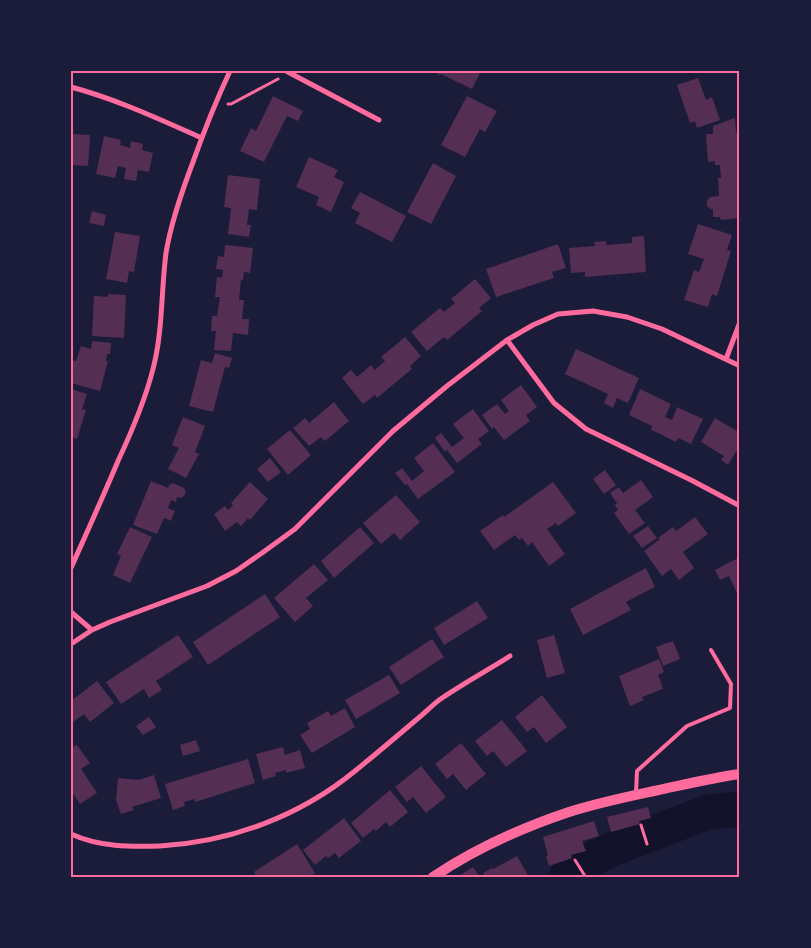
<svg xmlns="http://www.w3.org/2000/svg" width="811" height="948" font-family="'Fira Sans',sans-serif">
<rect width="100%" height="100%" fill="#1b1b3a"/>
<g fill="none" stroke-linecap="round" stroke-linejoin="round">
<!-- river -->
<path stroke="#12122b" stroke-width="35" d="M566,877L589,861L612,849L708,812L740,809"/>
</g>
<!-- building -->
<path fill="#542f53" d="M433,71H477L480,73L472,89L441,74L440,75Z
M698,78L706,100L712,97L720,120L697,128L695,121L690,123L677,85Z
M273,96L303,111L298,121L287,116L264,162L240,151L251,128L256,131Z
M467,96L497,111L485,132L480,129L465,157L441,145Z
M735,118L736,133L739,132L740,146V218L721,220L720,217H713V209H711L707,206V201L710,197L719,196L718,178H721L720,165H715V161L708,162L706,134H713V126Z
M71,134L90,135L88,166L71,165Z
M104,136L121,140L120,145L130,148L131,141L143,144L142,150L153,153L149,172L138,170L136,181L124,179L126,168L118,166L115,178L96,174Z
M309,157L338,170L334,177L344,182L331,212L316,205L319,197L296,187Z
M433,163L456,176L431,224L407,212Z
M228,175L260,179L257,210L249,209L247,225H251L249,237L228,234L231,208L224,207Z
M360,192L406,216L392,242L355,223L360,213L351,208Z
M92,211L106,215L104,226L89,223Z
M698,224L732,235L727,250L731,251L717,296L712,294L708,307L684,300L694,270L699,272L704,259L688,254Z
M115,232L140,236L134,272L129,271L127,283L106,279Z
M644,236L646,272L585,277V272L571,273L569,248L595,246L594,242L606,241V245L632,243V237Z
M558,244L566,268L552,272L554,278L496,297L486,269Z
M225,245L253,248L250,273L244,272L243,280H241L239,300H244L242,319H249L248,335L233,333L231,351L214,350L216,331H211L212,316H217L220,297H215L217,277L222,278L223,270L216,269L218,256L224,257Z
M475,279L491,298L479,308L482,311L447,340L444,337L427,351L411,332L440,308L444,312L455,303L451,299Z
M108,294L126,295L124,338L92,336L94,296L108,297Z
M405,337L421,356L410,366L412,369L395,383L377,398L375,395L363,404L342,378L351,370L357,377L371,365L375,370L385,361L381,357Z
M92,341L111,343L110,354H107L106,361H108L100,391L71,383V360L76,361L81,346L91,349Z
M576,349L639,378L628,403L617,398L613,408L604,403L608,394L565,374Z
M215,353L232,358L229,368L225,367L213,412L189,406L201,360L212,363Z
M521,385L537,407L526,415L530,421L504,440L494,427L492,429L482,415L497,404L505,414L509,411L501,400Z
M71,389L87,394L82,409L86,410L77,439L71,437Z
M640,389L671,404L665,417L672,420L677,407L703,419L691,444L678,438L676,442L658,433L651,430L652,426L629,415Z
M334,402L349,421L325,441L321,437L309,446L293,428L305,418L309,423Z
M473,409L489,431L478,439L482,444L457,463L447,450L445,452L435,438L441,433L452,447L464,438L453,424Z
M183,417L205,426L195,452L199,454L186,478L168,469L179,448L172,445Z
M715,418L740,433V445L728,465L721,460L724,456L701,442Z
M290,430L311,455L288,475L267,449Z
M433,443L455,472L418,499L407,484L405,485L395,473L402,468L412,481L424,471L414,458Z
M270,458L281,472L268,482L257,469Z
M605,470L616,485L604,494L593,479Z
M641,480L653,497L635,510L645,523L629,534L614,513L618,510L615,505L617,503L610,493L619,487L623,493Z
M151,481L168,488L169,485L173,483L184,488L186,492L183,497L180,498L177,497L176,502L171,500L168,508L175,511L171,521L164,518L157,534L133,525Z
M250,482L268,499L250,520L248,518L241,526L237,522L225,531L214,514L225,506L228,510L233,505L231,503Z
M553,482L576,513L558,526L556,523L547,529L565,554L549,566L532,542L528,546L522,538L519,540L515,535L494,550L480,531L503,515L504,517Z
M396,495L420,522L400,540L394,533L381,544L363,523Z
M695,517L708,534L683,552L694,568L679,580L671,569L662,576L644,551L660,539L659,537L673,527L676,531Z
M648,526L657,538L642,548L633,536Z
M130,527L152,537L130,583L113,575L121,556L117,554Z
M360,527L374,543L334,578L321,561Z
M740,557V591L737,593L729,576L720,580L715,570Z
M314,564L328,580L306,598L313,606L295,622L274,598Z
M646,568L655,587L626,602L631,610L583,635L570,609Z
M265,594L280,617L208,665L193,642Z
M477,601L488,618L444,645L434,628Z
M178,635L193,657L156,681L162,690L149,698L144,689L121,704L106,682Z
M554,635L565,673L547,678L537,640Z
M432,639L444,657L401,685L389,667Z
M673,641L680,659L663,666L656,647Z
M659,659L664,672L658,675L663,689L642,697L644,700L630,706L619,676Z
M389,675L400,693L356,719L345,700Z
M97,681L114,703L90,722L84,714L73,722L71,720V701Z
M542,695L567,727L546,743L534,727L527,732L515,717Z
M345,708L355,727L312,753L300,735L310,729L307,723L328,711L331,716Z
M149,717L156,727L143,735L136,726Z
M502,720L527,751L506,767L493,751L487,756L475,741Z
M196,740L200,751L183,756L180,745Z
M461,743L486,774L466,790L453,774L447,779L435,764Z
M77,745L90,763L81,769L97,793L80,804L71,791V748Z
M283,747L285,755L300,750L305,768L286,773V770L275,773L276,776L263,780L256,754Z
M248,759L255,783L195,802L194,799L184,802L185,806L173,810L165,784Z
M421,766L446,797L426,813L413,797L407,802L395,787Z
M154,775L161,798L132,807L134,810L121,814L116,800L118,778L139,780Z
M390,790L408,812L390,827L386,822L376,831L374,829L363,838L351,823Z
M648,807L651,818L639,821L640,824L611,832L607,817Z
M344,818L361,841L339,858L335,853L328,858L326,856L315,865L303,850Z
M594,821L599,836L582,841L586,851L571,855L572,858L549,866L546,856L548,855L543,837Z
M297,844L315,873L310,877H257L254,872Z
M517,856L529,877H485L483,873L492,868L493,869Z
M473,867L480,877H458L462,874Z"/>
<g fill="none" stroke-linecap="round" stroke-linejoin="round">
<!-- path -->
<path stroke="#ff6b9d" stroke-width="3" d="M228,104H231L278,79
M641,825L647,844
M575,860L585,876"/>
<!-- service -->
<path stroke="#ff6b9d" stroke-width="4" d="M636,793L637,771L687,726L730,708L731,684L711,650"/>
<!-- minor -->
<path stroke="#ff6b9d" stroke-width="5" d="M286,71L379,120
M71,87C116,99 159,119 202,138
M507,340L554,403L586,429L691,480L740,506
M726,359L740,322
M71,568C87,532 103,497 118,461C132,431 145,401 153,369C163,331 161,291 166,253C171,222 182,191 193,162C204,131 216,101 230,71
M71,612L92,630
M71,644L92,630L110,622L207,586L236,571L262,553L295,529L393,431L447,386L507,340L533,325L558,314L593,311L627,317L662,329L740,366
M71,834C99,847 131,847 160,846C231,842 300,816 355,771C376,754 396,737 416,720C425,713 433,704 442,698C464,683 488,670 510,656"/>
<!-- secondary -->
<path stroke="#ff6b9d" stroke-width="10" d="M433,877C475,849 521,828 569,812C597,803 626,797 654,791C683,785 711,778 740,774"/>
</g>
<!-- border -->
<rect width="811" height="948" fill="none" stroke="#1b1b3a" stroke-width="145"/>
<rect x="72" y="72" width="666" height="804" fill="none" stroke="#ff6b9d" stroke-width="2"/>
</svg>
